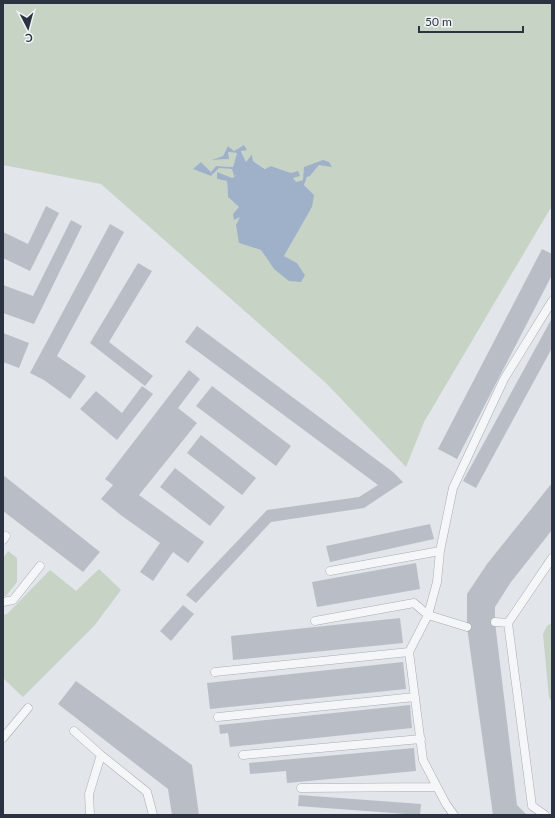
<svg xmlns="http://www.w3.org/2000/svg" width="555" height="818" font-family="Lato,sans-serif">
<rect width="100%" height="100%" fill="#e2e5ea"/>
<!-- green -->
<path fill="#c7d3c4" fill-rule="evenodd" d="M3,3H552V209H550L424,422L406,467L326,383L101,184L3,165ZM244,145L241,150L246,162L252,154L253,161L266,169L271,166L291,173L293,178L296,182L303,180L323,160L310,176L307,177L304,185L313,195L312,207L284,256L297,263L305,275L274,269L261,250L239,243L241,217L239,207L228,197L227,181L217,179L232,178L240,174L232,169L219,167L211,176L201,162L211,172L216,166L233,167L237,153L228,152V159L214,160L223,156L228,146L234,151Z
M8,551L17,558V582L6,596H3V558Z
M99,569L121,590L94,626L23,697L3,678V615L7,614L50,570L76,591Z
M552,623V701L549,698L543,634L547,626Z"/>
<!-- water -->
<path fill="#9fb1c8" d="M244,145L247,150L241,151L246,162L252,154L253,161L265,169L271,166L291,173L298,171L300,176L293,178L296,182L303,180L304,167L323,160L329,162L332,167L319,165L310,176L307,177L304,185L314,195L312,207L284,256L297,263L305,275L301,282L289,281L274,269L261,250L239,243L236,225L240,217L234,220L233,214L239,207L228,197L227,181L217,179V172L232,178L237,175L234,176L232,169L219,168L211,176L193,169L201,162L211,172L216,166L233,167L237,153L228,152L229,159L212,160L223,156L228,146L234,151Z"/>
<!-- building -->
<path fill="#b9bec6" d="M46,206L59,213L30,271L3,258V232L28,244Z
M71,220L82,226L34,324L3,313V285L33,296Z
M110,224L124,232L57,356L86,376L70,399L44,380L30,373Z
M542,249L552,254V275L457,459L438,449Z
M138,263L152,271L109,342L153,376L145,386L90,343Z
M552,318V348L476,488L463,481Z
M197,326L393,472L403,482L364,508L271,522L196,603L186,595L267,510L359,497L378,485L185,342Z
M3,333L29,343L19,368L3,362Z
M189,370L200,379L178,408L197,423L139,495L204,542L188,563L173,552L153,581L140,572L160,543L122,516L101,499L113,485L105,479Z
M142,386L153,394L117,440L80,409L96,391L122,413Z
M212,386L291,446L276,466L196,406Z
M201,435L256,478L242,495L187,453Z
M175,468L225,507L210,526L160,487Z
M3,475L100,552L83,572L3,511Z
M552,483V530L511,582L495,607V622L517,805L527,815H493L467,627V594L487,564Z
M430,524L434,539L330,562L326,546Z
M416,563L420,589L317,607L312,582Z
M183,605L194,614L171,641L160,631Z
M400,618L403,643L233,660L231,636Z
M403,662L406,689L210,709L207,683Z
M76,681L192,765L199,815H172L168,789L58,704Z
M410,705L412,728L230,747L228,733L220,734L219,725Z
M414,748L416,771L287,783L286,771L250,774L249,763Z
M299,795L421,804L420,815L298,806Z"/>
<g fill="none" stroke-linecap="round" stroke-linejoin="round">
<defs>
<path id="service" d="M3,540L6,536
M330,571L440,551
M3,602L13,600L40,566
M315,621L414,603L428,615L437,582L440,551L453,488L504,379L552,301
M495,622L508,623L532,806L545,815
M508,623L552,558
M215,672L409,652
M218,717L415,697
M74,731L101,755L147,792L153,815
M3,738L28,708
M243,755L421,739
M301,788L437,787
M90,815L89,794L101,755
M454,815L446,804L423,760L409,652L428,615L467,627"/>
</defs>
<!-- service casing -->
<use href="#service" stroke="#a7acb4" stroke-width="9"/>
<!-- service -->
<use href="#service" stroke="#f5f6f8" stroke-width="8"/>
</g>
<!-- border -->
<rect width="555" height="818" fill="none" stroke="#2b3241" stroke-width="8"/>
<!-- north arrow -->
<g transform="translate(28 28) rotate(174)" stroke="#f2f4f7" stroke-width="3" paint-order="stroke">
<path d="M0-3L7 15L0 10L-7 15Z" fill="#2b3241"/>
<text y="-6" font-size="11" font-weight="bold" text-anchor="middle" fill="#2b3241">С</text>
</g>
<!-- scale -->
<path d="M419 26v6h104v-6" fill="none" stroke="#2b3241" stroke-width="2"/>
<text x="425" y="26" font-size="12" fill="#2b3241" stroke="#f2f4f7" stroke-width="3" paint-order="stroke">50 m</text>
</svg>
